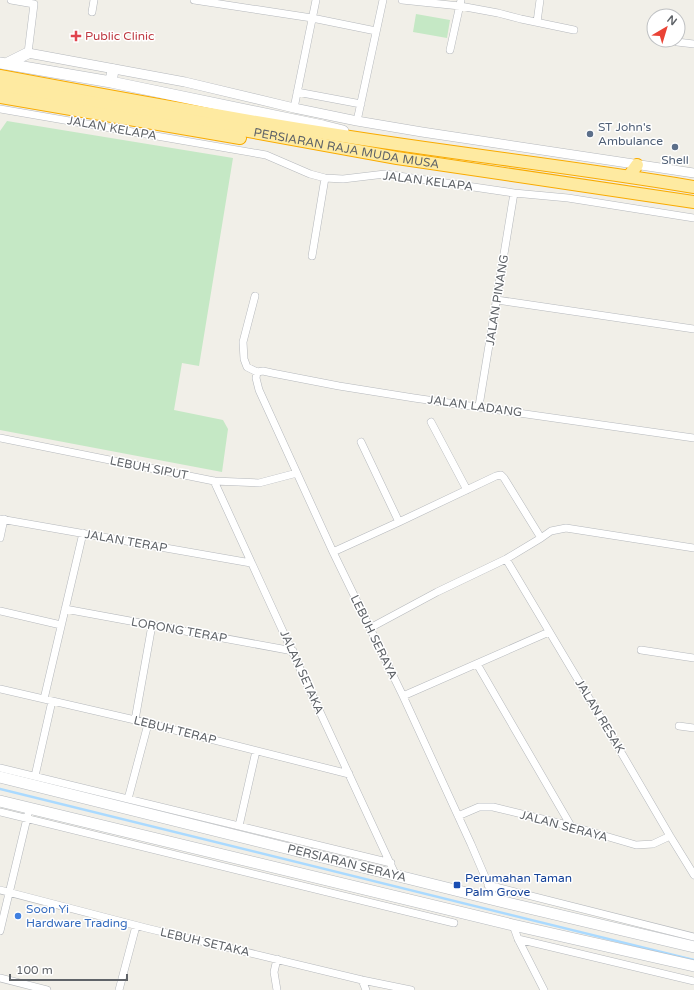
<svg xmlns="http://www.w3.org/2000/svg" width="694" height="990" font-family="'Varela Round',sans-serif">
<rect width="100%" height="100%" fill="#f1efe8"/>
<!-- green -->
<path fill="#c5e8c5" d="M416,14L450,20L447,38L413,32Z
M7,121L233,158L199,366L182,363L174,410L223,420L228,429L222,472L0,430V131Z"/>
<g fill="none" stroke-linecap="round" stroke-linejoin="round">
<!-- stream -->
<path stroke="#aadaff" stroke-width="2.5" d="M0,789L694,960"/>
<defs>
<path id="minor" d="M11,0L34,4L28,53
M194,0L312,18L376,31
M402,0L460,6L498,13L521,19L574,30
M92,12L94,0
M537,22L540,0
M677,42L694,44
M450,50L461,0
M297,92L361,104
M294,108L316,0
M0,109L266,155L310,174L325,178L343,179L385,174L514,193L568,198L694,218
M357,121L383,0
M312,256L325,178
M255,296L243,342L244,359L247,367L257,372
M497,300L694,329
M257,372L256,378L259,390L333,552L403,696L471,844L495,900
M257,372L263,371L272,373L339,386L414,398L694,438
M479,406L514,193
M431,422L467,490
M0,438L214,481L259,483L297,473
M361,442L399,522
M214,481L308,686L396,876
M0,519L251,563
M0,538L4,519
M333,552L399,522L496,476L501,475L504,478L541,538
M506,559L611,735L670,836L694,875
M65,609L293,651
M0,611L61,625
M370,628L437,592L506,559L541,538L551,531L566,528L694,548
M641,650L694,658
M477,664L571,826
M0,689L135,720L349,774
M403,696L549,632
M44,699L83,533
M135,720L152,625
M679,726L694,728
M0,768L391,863
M35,776L52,701
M128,799L148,724
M0,812L454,923
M458,816L479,807H493L571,826L636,845L653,844L670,836
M239,826L256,751
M488,885L694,937
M0,890L146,928L362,980L411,990
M513,925L518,939L544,990
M0,931L28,814
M518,939L694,981
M277,959L274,972L277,990
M0,978L47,990
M362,980L366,990
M119,990L136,926"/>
<path id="tertiary" d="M28,53L185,82L294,108L357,121L422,132L694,173"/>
<path id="secondary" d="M0,63L111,82L323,126L343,131
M6,64L28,53
M111,82L113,70
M0,777L495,900L694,947
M0,801L513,925L694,966"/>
<g id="trunk">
<path d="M0,76C112,97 225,118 337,135C456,154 575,167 694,187"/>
<path id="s1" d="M0,86L397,158L694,202"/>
<path d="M0,97L240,138"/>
<path d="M629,176L637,165"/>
</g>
</defs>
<!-- minor casing -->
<use href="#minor" stroke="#b5b8bc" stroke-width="8"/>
<!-- tertiary casing -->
<use href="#tertiary" stroke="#b5b8bc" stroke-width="10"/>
<!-- secondary casing -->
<use href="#secondary" stroke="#b6babf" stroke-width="12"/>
<!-- trunk casing -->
<use href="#trunk" stroke="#f9ab00" stroke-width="14"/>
<!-- minor -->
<use href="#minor" stroke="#fff" stroke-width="7"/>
<!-- tertiary -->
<use href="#tertiary" stroke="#fff" stroke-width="9"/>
<!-- secondary -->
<use href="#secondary" stroke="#fff" stroke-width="11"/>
<!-- trunk -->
<use href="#trunk" stroke="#feeaa1" stroke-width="12"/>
</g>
<!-- markers -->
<path fill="#e0444e" stroke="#fff" stroke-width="1.5" d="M74 30h4v4h4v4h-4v4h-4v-4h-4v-4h4z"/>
<g fill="#5c6f8a" stroke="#fff" stroke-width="1.5">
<circle cx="590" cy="134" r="4"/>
<circle cx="675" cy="147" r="4"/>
</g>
<rect fill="#1a4fb4" stroke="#fff" stroke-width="1.5" x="453" y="881" width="8" height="8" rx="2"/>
<circle fill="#3f7fe0" stroke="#fff" stroke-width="1.5" cx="18" cy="916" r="4"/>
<g text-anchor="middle" stroke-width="3" stroke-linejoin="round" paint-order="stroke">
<!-- health labels -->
<g font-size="12" fill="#be3a42" stroke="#fff" text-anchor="start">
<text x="85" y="40">Public Clinic</text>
</g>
<!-- service labels -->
<g font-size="12" fill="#4e5e75" stroke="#fff" text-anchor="start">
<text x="598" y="131">ST John's<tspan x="598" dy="14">Ambulance</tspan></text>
<text x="675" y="164" text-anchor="middle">Shell</text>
</g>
<!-- street labels -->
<g font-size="12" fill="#5f6368" stroke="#fff">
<text transform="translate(112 128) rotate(10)" y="4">JALAN KELAPA</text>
<text dy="4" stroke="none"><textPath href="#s1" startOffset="352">PERSIARAN RAJA MUDA MUSA</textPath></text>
<text transform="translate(428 181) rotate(7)" y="4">JALAN KELAPA</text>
<text transform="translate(497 300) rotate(-81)" y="4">JALAN PINANG</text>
<text transform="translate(475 406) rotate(8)" y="4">JALAN LADANG</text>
<text transform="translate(149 468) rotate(11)" y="4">LEBUH SIPUT</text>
<text transform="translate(126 541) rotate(10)" y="4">JALAN TERAP</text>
<text transform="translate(179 630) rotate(10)" y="4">LORONG TERAP</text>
<text transform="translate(374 637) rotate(64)" y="4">LEBUH SERAYA</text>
<text transform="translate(302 672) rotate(66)" y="4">JALAN SETAKA</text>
<text transform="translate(600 716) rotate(59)" y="4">JALAN RESAK</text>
<text transform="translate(175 730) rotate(14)" y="4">LEBUH TERAP</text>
<text transform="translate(564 826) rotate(15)" y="4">JALAN SERAYA</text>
<text transform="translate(347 863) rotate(14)" y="4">PERSIARAN SERAYA</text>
<text transform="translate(205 942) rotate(13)" y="4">LEBUH SETAKA</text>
</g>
<!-- transit labels -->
<g font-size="12" fill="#164399" stroke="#fff" text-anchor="start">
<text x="465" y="882">Perumahan Taman<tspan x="465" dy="14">Palm Grove</tspan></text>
</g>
<!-- shop labels -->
<g font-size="12" fill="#366cbe" stroke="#fff" text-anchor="start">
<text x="26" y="913">Soon Yi<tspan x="26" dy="14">Hardware Trading</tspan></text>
</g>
</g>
<!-- north arrow -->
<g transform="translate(666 28) rotate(38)"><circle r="19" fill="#ffffff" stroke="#bfc1c3"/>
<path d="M0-3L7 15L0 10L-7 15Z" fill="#ea4335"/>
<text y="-6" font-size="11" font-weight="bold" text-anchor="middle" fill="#5f6368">N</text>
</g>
<!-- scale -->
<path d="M10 974v6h117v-6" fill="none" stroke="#5f6368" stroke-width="2"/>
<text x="16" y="974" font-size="12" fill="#5f6368" stroke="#ffffff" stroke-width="3" paint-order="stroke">100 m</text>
</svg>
